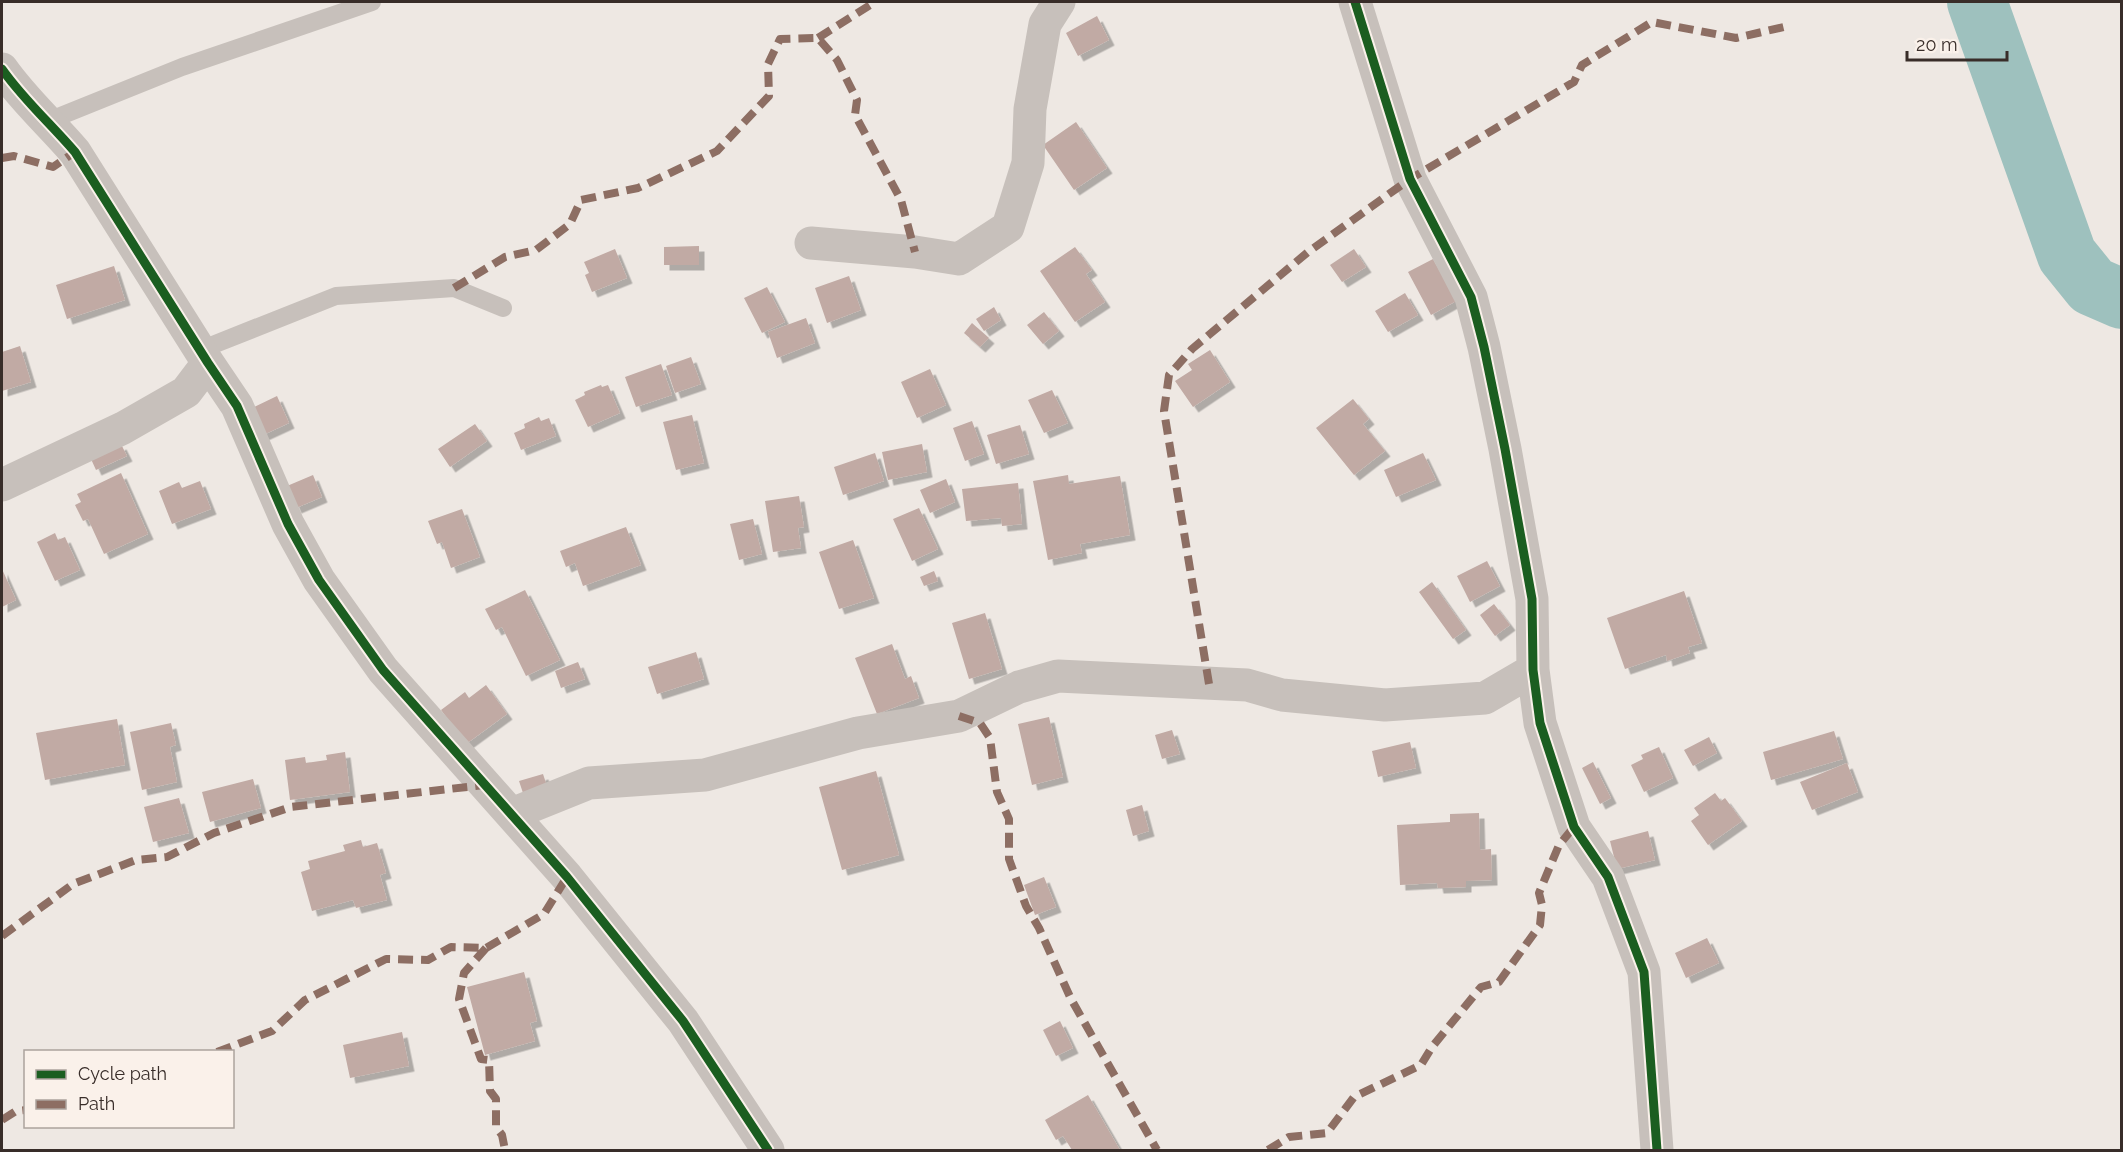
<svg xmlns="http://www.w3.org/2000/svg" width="2123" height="1152" font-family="Raleway,sans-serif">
<defs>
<filter id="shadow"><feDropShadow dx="5.5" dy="5.5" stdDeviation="0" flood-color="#0004"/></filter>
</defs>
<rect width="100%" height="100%" fill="#eee8e3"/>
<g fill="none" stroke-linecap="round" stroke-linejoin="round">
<!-- river -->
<path stroke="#9ec1be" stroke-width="60" d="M1977,2L2067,255L2092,286L2122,299"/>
</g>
<!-- building -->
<path fill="#c1aaa4" filter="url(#shadow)" d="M1097,16L1109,40L1078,56L1066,33Z
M1076,122L1107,168L1074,190L1043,145Z
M699,246V265H664V247Z
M1075,247L1092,270L1086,274L1105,302L1075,322L1040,271Z
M615,249L627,278L592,292L585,275L589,273L584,262Z
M1354,249L1366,267L1342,282L1330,265Z
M1433,259L1456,301L1431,315L1408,272Z
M114,266L125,300L67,319L56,285Z
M849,276L861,310L827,323L815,288Z
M767,287L785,322L762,333L744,298Z
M1405,293L1418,315L1388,332L1375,311Z
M994,307L1001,320L984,331L976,319Z
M1044,312L1059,331L1043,344L1027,325Z
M806,318L815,343L777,358L768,332Z
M972,323L989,338L980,347L964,333Z
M20,346L31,382L2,391V352Z
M1210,350L1230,382L1193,407L1175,381L1192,370L1188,364Z
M691,357L701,384L675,393L666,366Z
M661,364L672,395L636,407L625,377Z
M930,369L946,405L917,418L901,382Z
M601,385L602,387L608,385L620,413L588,427L575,400L585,395L584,392Z
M1052,390L1068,423L1044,433L1028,400Z
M277,396L289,423L263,435L250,409Z
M1353,399L1369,419L1363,424L1385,451L1354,475L1316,428Z
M692,415L704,463L676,470L663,422Z
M539,417L541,421L549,418L556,436L521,450L514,433L525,428L524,424Z
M972,421L984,454L965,461L953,428Z
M475,424L487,441L450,467L438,449Z
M1020,425L1029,454L996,464L987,435Z
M121,444L127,456L96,470L91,459Z
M922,444L927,472L888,480L882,452Z
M875,453L884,481L843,495L834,467Z
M1423,453L1436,480L1396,497L1384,470Z
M121,473L148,534L104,554L88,519L83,521L75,505L81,502L77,494Z
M313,475L322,497L296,508L287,486Z
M1068,475L1069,484L1120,476L1130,535L1080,544L1082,553L1048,560L1033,481Z
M946,479L955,502L930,513L920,490Z
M200,481L211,509L172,524L159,491L179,482L182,488Z
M1018,483L1022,524L1002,526L1001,518L966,521L962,489Z
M799,496L804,527L798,528L801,548L773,552L765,501Z
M919,508L938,549L912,561L893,519Z
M462,509L480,557L451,568L442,542L437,544L428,521Z
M753,519L762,554L739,560L730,524Z
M626,527L641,565L583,586L575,563L566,567L560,551Z
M55,533L58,540L65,537L80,570L55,581L37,542Z
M853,540L874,598L839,609L819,552Z
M1487,561L1500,586L1470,602L1457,576Z
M2,569L16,600L2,607Z
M934,571L938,581L924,586L920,577Z
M1432,582L1466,630L1453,639L1419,592Z
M525,590L560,660L526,676L502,627L496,630L485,609Z
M1684,591L1702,643L1688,647L1690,653L1667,661L1666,655L1625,669L1607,618Z
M1494,604L1510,625L1495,636L1480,615Z
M985,613L1002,669L969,679L952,623Z
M892,644L905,679L911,676L919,698L877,714L855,658Z
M696,652L704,679L657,694L648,667Z
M578,662L585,679L561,688L555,671Z
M486,685L507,714L466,744L441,710L465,692L469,698Z
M1049,717L1063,777L1032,785L1018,724Z
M117,719L125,765L45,780L36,733Z
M171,723L176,745L170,747L177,782L142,790L130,732Z
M1172,730L1180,754L1162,759L1155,735Z
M1834,731L1843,759L1771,780L1763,752Z
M1709,737L1717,753L1693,766L1684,750Z
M1410,742L1416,768L1378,777L1372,751Z
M1659,747L1673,778L1644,792L1631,765L1643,759L1641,755Z
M345,752L350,792L290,800L285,760L305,757L306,763L327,760L326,755Z
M1593,762L1611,798L1600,804L1582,768Z
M1847,763L1858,792L1812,810L1800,782Z
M876,771L899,855L842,870L819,787Z
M543,774L548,789L524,796L519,781Z
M253,779L261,808L210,822L202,792Z
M1715,793L1721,801L1725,798L1742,821L1708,845L1691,821L1699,815L1694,808Z
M179,798L189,833L153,842L144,807Z
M1142,805L1149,831L1133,836L1126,810Z
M1479,813L1480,850L1491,849L1492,880L1466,881V887L1438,888L1437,883L1400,885L1397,825L1450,822V814Z
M1648,831L1655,860L1617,869L1610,841Z
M361,840L363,847L377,843L386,873L380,875L387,900L356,908L353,900L312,911L301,872L310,869L308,861L345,851L343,845Z
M1044,877L1056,907L1035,915L1024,885Z
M1707,938L1719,963L1686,978L1675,953Z
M524,972L537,1021L530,1023L535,1041L485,1055L467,987Z
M1060,1021L1073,1048L1056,1056L1043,1030Z
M402,1032L409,1066L350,1078L343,1045Z
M1088,1095L1120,1150H1072L1063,1136L1056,1140L1045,1120Z"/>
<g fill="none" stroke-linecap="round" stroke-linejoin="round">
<!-- service -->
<path stroke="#c7c0bb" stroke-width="18" d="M48,121L182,67L372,2
M200,350L336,296L454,288L503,308"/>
<!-- minor -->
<path stroke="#c7c0bb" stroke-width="33" d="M1355,2L1410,179L1471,297L1484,347L1505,449L1532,599L1533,670L1540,723L1574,827L1608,877L1644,972L1657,1150
M2,69C23,99 51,124 75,152L208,363L237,406L288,524L319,580L383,670L567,877L683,1021L768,1150
M811,243L915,252L959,259L1008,227L1028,163L1030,109L1045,24L1059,2
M2,485L123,428L186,392L208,363
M512,814L589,783L705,775L858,733L959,716L1019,687L1058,676L1247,685L1282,695L1385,705L1485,698L1533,670"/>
<!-- quiet -->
<path stroke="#8d6e63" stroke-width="8" stroke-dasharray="15 8" stroke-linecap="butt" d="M818,38L875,2
M2,158L14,156L53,167L75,152
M454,288L505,257L536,250L570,224L581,200L638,188L717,151L769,96L768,64L780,39L818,38L837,60L857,100L855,115L901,200L915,252
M1209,684L1164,411L1169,375L1192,349L1308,252L1410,179L1574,82L1582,65L1652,22L1736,38L1788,26
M959,716L980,723L990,738L997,792L1009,819V859L1026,906L1039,928L1071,999L1157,1150
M2,936L73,884L136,860L167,857L214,833L291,807L484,785
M486,948L464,973L459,999L481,1059L489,1060L490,1091L496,1099V1127L502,1135L505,1150
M217,1052L272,1031L305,1000L386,959L428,960L451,947L486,948L544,914L567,877
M2,1120L16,1111L26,1110
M1268,1150L1289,1137L1327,1133L1354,1097L1421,1065L1432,1047L1481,987L1499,982L1540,925L1542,905L1539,893L1559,845L1574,827"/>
<defs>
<path id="cycleway" d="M1355,2L1410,179L1471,297L1484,347L1505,449L1532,599L1533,670L1540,723L1574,827L1608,877L1644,972L1657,1150
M2,69C23,99 51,124 75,152L208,363L237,406L288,524L319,580L383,670L567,877L683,1021L768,1150"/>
</defs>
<!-- cycleway casing -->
<use href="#cycleway" stroke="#faf1ea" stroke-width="13"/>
<!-- cycleway -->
<use href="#cycleway" stroke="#1b5e20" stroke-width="9"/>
</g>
<!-- border -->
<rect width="2123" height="1152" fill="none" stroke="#382d29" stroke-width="6"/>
<!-- legend -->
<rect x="24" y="1050" width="210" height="78" fill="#faf1ea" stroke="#aca39d" stroke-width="1.5"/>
<rect x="36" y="1070" width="30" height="9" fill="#1b5e20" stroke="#aca39d" stroke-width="1.5"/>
<text x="78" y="1080" font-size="18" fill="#382d29">Cycle path</text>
<rect x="36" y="1100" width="30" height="9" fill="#8d6e63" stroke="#aca39d" stroke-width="1.5"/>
<text x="78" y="1110" font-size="18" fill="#382d29">Path</text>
<!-- scale -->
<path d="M1907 51v9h100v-9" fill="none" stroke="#382d29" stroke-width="3"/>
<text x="1916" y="51" font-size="18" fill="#382d29" stroke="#faf1ea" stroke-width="4.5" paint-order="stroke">20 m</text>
</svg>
